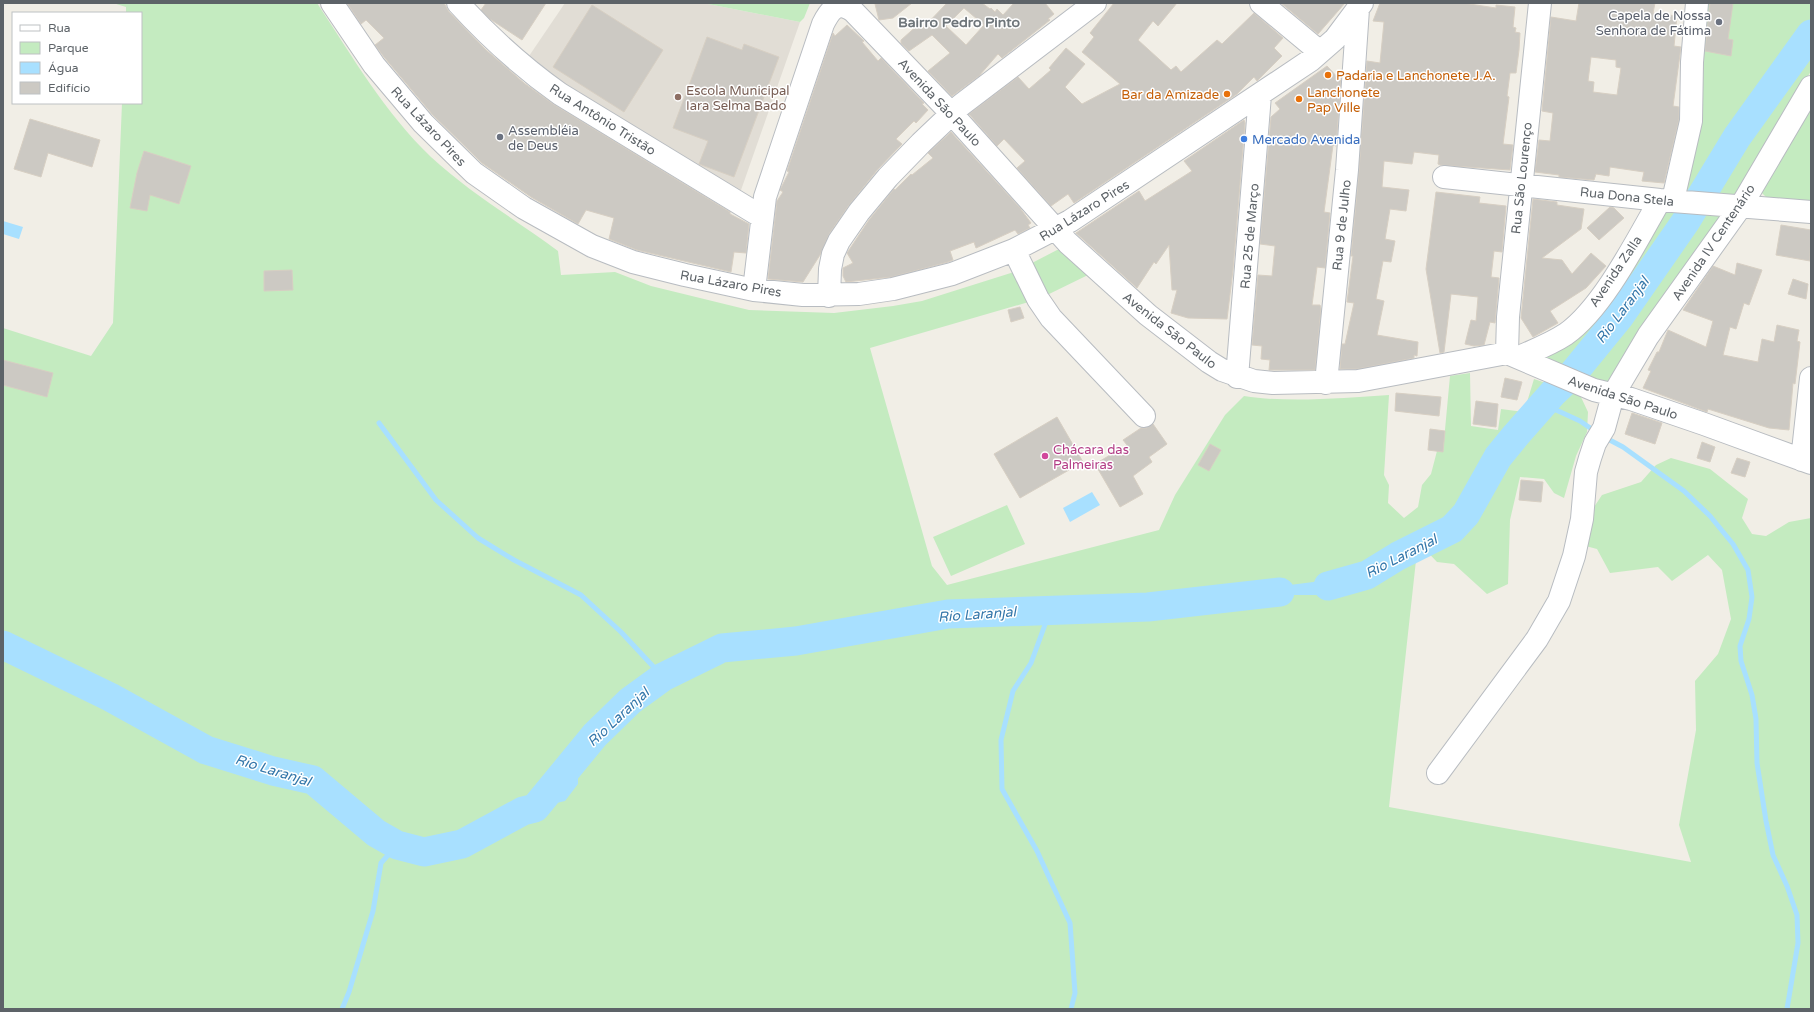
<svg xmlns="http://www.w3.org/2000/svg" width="1814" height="1012" font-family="'Varela Round',sans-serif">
<rect width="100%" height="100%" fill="#f1eee6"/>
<!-- education -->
<path fill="#e1ddd5" d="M565,3H703L800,22L740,193L616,119L527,59Z"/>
<!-- green -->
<path fill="#c4ebc0" d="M113,3H317C352,56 385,113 431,157C470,193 516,220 558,251L561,275L615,272L651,286L749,310L834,313L893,306L922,301L1014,272L1032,301L870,348L932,566L947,585L1159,530L1175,495L1225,415L1244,396C1289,403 1343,398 1389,395L1384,475L1389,485L1388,503L1404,518L1418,507L1422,485L1431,474L1437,451H1443L1450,376L1470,373L1471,426L1498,430L1501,409L1524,412L1534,379L1552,385L1559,371L1544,357L1658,214L1686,193L1706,3H1811V71L1744,185L1733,195L1722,216L1614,380L1580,395L1588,412L1587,432L1576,456L1564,498L1554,493L1544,479L1520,477L1510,520L1508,584L1487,594L1454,564L1437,562L1418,542L1389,807L1691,862L1679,825L1696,730L1695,681L1718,654L1731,619L1722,570L1708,555L1672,581L1658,567L1610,573L1597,549L1582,545L1588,516L1602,495L1641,482L1656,465L1671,458L1710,469L1748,499L1742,518L1752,534L1766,536L1789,522L1811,518V1009H3V328L91,356L113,323L122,103H141V13H126V7Z
M703,3H810L804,18L800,22Z
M1811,104V200L1809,202L1767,198L1761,192Z
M1057,250H1061L1088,275L1045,296L1032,263Z
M1007,505L1025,544L951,576L933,537Z"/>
<!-- water -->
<path fill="#a8e0ff" d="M3,221L23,227L19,239L3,234Z
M1092,492L1100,505L1070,522L1063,508Z
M1367,569V583L1331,595H1241L1282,586L1321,581Z
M595,735L591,753L578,774V784L565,801L535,808L534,795L537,783L547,779L583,741Z"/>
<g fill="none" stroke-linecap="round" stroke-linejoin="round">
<!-- stream -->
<path stroke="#a8e0ff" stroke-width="5" d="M1543,404L1580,421L1596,432
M379,423L436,500L478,538L514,560L581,595L621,632L663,677
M1604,437L1623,447L1684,491L1710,516L1733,544L1748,570L1752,597L1749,619L1740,646L1741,661L1752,695L1756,719L1757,763L1766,821L1773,855L1787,886L1797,915L1798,943L1787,1009
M1050,611L1031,663L1013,691L1001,740L1002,789L1037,851L1070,923L1075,993L1071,1009
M342,1009L349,992L373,911L381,863L397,845"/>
<!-- river -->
<path stroke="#a8e0ff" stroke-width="29" d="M1328,586L1367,575L1398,556L1452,529L1466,514L1498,457L1516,435L1553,393L1571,376L1620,316L1686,221L1737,137L1811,34
M3,645L110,697L206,750L273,771L313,780L376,833L397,845L424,852L462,844L523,811L535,808L595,735L630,701L663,677L722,648L796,641L948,614L1148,607L1280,592"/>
</g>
<!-- building -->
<path fill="#ccc9c3" stroke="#d7cfc3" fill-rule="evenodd" d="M347,3H444L449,12L485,49L524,83L553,104L730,212V214L749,224L746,253L734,252L731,272L637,250L609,239L614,218L586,210L578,224L531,197L482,163L432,114L384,57L375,45L384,38L366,20L361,24Z
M486,3H546L522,40L490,19L481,10Z
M882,3H912L893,18L879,20L875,4Z
M947,3H982L990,9L991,8L995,12L997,9L1003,15L1014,3H1045L1054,14L1048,19L1050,20L1002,58L998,54L979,76L952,96L928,71L950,53L932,35L909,51L901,43V40L920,23L923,28ZM964,8L984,25L966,45L946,26Z
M1114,3H1177L1158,26L1153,21L1138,40L1171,70L1176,66L1181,72L1217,40L1222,44L1254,13L1283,38L1274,48L1282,56L1257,81L1254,77L1237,94L1074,203L1068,194L1051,206L1017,168L1025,161L1004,139L997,146L969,114L1018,77L1029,89L1051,70L1049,68L1066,48L1085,64L1065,87L1082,104L1120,84L1082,52L1094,37L1090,33Z
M1281,3H1345L1318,34Z
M1380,3H1463L1496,8V5L1515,7L1513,27L1516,28L1515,32L1520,33L1519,50L1516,73H1510L1507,96L1509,97L1503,144L1513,145L1510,170L1440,165L1438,164L1439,155L1414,152L1412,164L1384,161L1382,187L1409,190L1406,211L1390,209L1385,239L1395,241L1391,262L1383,261L1376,299L1384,301L1377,335L1418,342L1417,356L1414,355V358L1357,369H1340L1342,344H1345L1354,303L1347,302L1353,256H1351L1359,171L1367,61L1380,63L1384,22L1373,21Z
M1579,3H1655L1653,13L1677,16L1674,46L1681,47L1673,106L1679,107V119L1664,183L1642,181L1644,172L1610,167L1609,176L1596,174L1594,180L1559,177V175L1535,172L1539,140L1550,141L1553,113L1542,111L1551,17L1576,21ZM1591,57L1616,60V67L1621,68L1617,95L1593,92L1594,82L1588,81Z
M1710,3H1733L1728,39L1733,40L1731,56L1705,51Z
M592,5L663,50L624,112L553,67Z
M847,25L864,41L862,42L878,61L881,58L924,103L922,104L928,110L916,123L914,121L896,139L902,144L878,169L849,205L829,234L820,255L803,282L768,279L777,201L783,192L780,190L789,172L787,171L833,33L835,36Z
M707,37L742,50L744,44L779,57L734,177L699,164L708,141L673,128Z
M1327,66L1341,81L1336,146L1333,145L1324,212L1330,213L1325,268L1317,267L1312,305H1320L1321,309L1315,370H1269L1270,360L1261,359L1262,346L1252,345L1258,275L1272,276L1275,246L1260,244L1271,117L1280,109L1275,103Z
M30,119L100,140L92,167L48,153L41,177L14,169Z
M1244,120L1245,123L1233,270L1227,319L1188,318L1171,313L1177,290H1172L1169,245L1156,264L1154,262L1137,288L1076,233L1139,191L1145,201L1192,171L1184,161Z
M951,132L1020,208L1031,223L1028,225L1030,228L1018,234L1015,230L976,248L974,242L950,251L953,260L948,262L891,277L846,282L843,276V268L853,263L847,253L869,220L894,189L895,190L911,174L912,175L933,158L928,153Z
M144,151L191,166L179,204L150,195L147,211L130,208L137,173Z
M1436,192L1480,197L1479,203L1506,206L1502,252L1494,251L1491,277L1499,278L1495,323L1490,322L1484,345L1474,346L1465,344L1471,320L1476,321L1478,297L1451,294L1444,352L1440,353L1426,269Z
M1533,199L1557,202V205L1584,209L1581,229L1542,258L1562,260L1572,274L1591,253L1606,266L1586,288L1550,311L1558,323L1533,337L1521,318Z
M1610,207L1614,208L1624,218L1599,240L1587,228Z
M1781,225L1811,230L1810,261L1776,255Z
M1737,263L1762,270L1749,305L1744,303L1736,329L1730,327L1723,355L1758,362L1762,339L1774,342L1777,325L1799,330L1797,341L1800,342L1795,384L1793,383L1789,430L1769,428L1708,409L1707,412L1643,388L1651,371L1648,370L1657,352H1659L1668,330L1706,347L1713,321L1683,310L1713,266L1735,275Z
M292,270L293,290L264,291V271Z
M1793,279L1808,284L1806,299L1788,294Z
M1020,307L1024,318L1011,322L1008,310Z
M3,360L53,373L47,397L3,385Z
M1505,378L1522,382L1517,400L1501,397Z
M1396,393L1441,397L1439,416L1395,411Z
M1476,401L1498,404L1496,427L1473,424Z
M1632,413L1662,423L1655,444L1625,434Z
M1057,417L1083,462L1020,498L994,454Z
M1153,424L1167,444L1149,457L1152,462L1133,476L1143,494L1120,507L1095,464L1127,445L1123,440L1141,428H1147Z
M1430,429L1445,431L1443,452L1428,450Z
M1702,442L1715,447L1710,462L1697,458Z
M1210,444L1221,450L1209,471L1198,465Z
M1737,458L1750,462L1745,477L1731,473Z
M1521,480L1543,482L1541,502L1519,500Z"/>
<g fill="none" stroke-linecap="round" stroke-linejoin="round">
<defs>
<path id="minor" d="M332,3L374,65L423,123L474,173L524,208L592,246L633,262L685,275L754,290L803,295L859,294L893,289L952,274L1014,250L1070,221L1311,60L1335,39L1362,3
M458,3C489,37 522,67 560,94L762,217
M1261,3L1320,52
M1444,177L1660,200L1811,212
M1673,200L1691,121L1692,62L1697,3
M1014,250L1038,299L1051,318L1144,416
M754,290L765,197L823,24C830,10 837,0 853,11L952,114L1068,243L1148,315L1209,362L1222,370L1254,381L1273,383L1358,381L1507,353L1594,390L1631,399L1704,424L1811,463
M829,296L830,269L833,254L839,241L859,212L888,177L921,143L961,105L1095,3
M1507,353L1508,317L1540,3
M1519,357C1535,350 1551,344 1566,334C1603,308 1637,240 1660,200
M1237,377L1260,95
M1326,383L1347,170L1358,9
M1802,460L1811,378
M1438,773L1537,639L1559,601L1574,556L1582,519L1586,472L1590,458L1595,443L1604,428L1613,395L1648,336L1741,206L1811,87"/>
</defs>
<!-- minor casing -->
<use href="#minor" stroke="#b8bcc1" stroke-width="24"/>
<!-- minor -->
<use href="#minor" stroke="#fff" stroke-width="22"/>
</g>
<!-- markers -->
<g fill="#6b7280" stroke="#fff" stroke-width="1.5">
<circle cx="1719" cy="22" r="4"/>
<circle cx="500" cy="137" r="4"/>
</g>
<g fill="#e8710a" stroke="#fff" stroke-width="1.5">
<circle cx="1328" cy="75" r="4"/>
<circle cx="1227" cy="94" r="4"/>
<circle cx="1299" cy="99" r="4"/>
</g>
<circle fill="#8d6e63" stroke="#fff" stroke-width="1.5" cx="678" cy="97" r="4"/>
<circle fill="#3f7fe0" stroke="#fff" stroke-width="1.5" cx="1244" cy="139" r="4"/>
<circle fill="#d1479c" stroke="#fff" stroke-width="1.5" cx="1045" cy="456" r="4"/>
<g text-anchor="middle" stroke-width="3" stroke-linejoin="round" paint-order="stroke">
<!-- worship labels -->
<g font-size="13" fill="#5b616d" stroke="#fff" text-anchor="end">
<text x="1711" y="20">Capela de Nossa<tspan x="1711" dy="15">Senhora de Fátima</tspan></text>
<text x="508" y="135" text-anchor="start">Assembléia<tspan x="508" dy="15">de Deus</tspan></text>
</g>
<!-- food labels -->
<g font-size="13" fill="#c56008" stroke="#fff" text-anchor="start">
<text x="1336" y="80">Padaria e Lanchonete J.A.</text>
<text x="1307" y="97">Lanchonete<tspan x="1307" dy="15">Pap Ville</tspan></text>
<text x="1219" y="99" text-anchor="end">Bar da Amizade</text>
</g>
<!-- education labels -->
<g font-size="13" fill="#785e54" stroke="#fff" text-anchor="start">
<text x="686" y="95">Escola Municipal<tspan x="686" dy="15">Iara Selma Bado</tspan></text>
</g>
<!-- street labels -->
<g font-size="13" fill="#5d6368" stroke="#fff">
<text transform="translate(940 102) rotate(47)" y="5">Avenida São Paulo</text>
<text transform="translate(603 119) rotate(32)" y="5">Rua Antônio Tristão</text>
<text transform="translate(429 126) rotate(47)" y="5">Rua Lázaro Pires</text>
<text transform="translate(1521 178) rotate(-84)" y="5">Rua São Lourenço</text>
<text transform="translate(1627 196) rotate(6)" y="5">Rua Dona Stela</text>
<text transform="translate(1084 210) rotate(-32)" y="5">Rua Lázaro Pires</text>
<text transform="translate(1341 225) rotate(-84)" y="5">Rua 9 de Julho</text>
<text transform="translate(1249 236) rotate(-85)" y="5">Rua 25 de Março</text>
<text transform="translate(1713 242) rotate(-56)" y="5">Avenida IV Centenário</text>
<text transform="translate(1615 271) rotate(-56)" y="5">Avenida Zalla</text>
<text transform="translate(731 283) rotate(10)" y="5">Rua Lázaro Pires</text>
<text transform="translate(1170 330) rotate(38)" y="5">Avenida São Paulo</text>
<text transform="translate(1623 397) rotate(18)" y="5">Avenida São Paulo</text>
</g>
<!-- shop labels -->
<g font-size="13" fill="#366cbe" stroke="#fff" text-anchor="start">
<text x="1252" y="144">Mercado Avenida</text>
</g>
<!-- hotel labels -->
<g font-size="13" fill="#b23c85" stroke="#fff" text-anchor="start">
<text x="1053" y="454">Chácara das<tspan x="1053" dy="15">Palmeiras</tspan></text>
</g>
<!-- neighbourhood labels -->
<g font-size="14" font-weight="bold" fill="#6e757a" stroke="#fff">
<text x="959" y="27">Bairro Pedro Pinto</text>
</g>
<!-- water labels -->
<g font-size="14" font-style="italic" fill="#3477aa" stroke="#fff">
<text transform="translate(1622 310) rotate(-53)" y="5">Rio Laranjal</text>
<text transform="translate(1401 556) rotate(-27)" y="5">Rio Laranjal</text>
<text transform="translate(977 614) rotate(-4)" y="5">Rio Laranjal</text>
<text transform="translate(618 717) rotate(-43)" y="5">Rio Laranjal</text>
<text transform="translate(273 770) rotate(17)" y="5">Rio Laranjal</text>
</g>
</g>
<!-- border -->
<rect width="1814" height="1012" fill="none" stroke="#5d6368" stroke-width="8"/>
<!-- legend -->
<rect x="12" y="12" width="130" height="92" fill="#ffffff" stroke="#bec1c3"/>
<rect x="20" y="25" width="20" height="6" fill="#ffffff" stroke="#bec1c3"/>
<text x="48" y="32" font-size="12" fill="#5d6368">Rua</text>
<rect x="20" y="42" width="20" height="12" fill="#c4ebc0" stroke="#bec1c3"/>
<text x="48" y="52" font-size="12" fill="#5d6368">Parque</text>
<rect x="20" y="62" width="20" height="12" fill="#a8e0ff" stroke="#bec1c3"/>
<text x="48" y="72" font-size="12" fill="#5d6368">Água</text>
<rect x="20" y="82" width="20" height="12" fill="#ccc9c3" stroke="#bec1c3"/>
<text x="48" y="92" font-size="12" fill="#5d6368">Edifício</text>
</svg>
